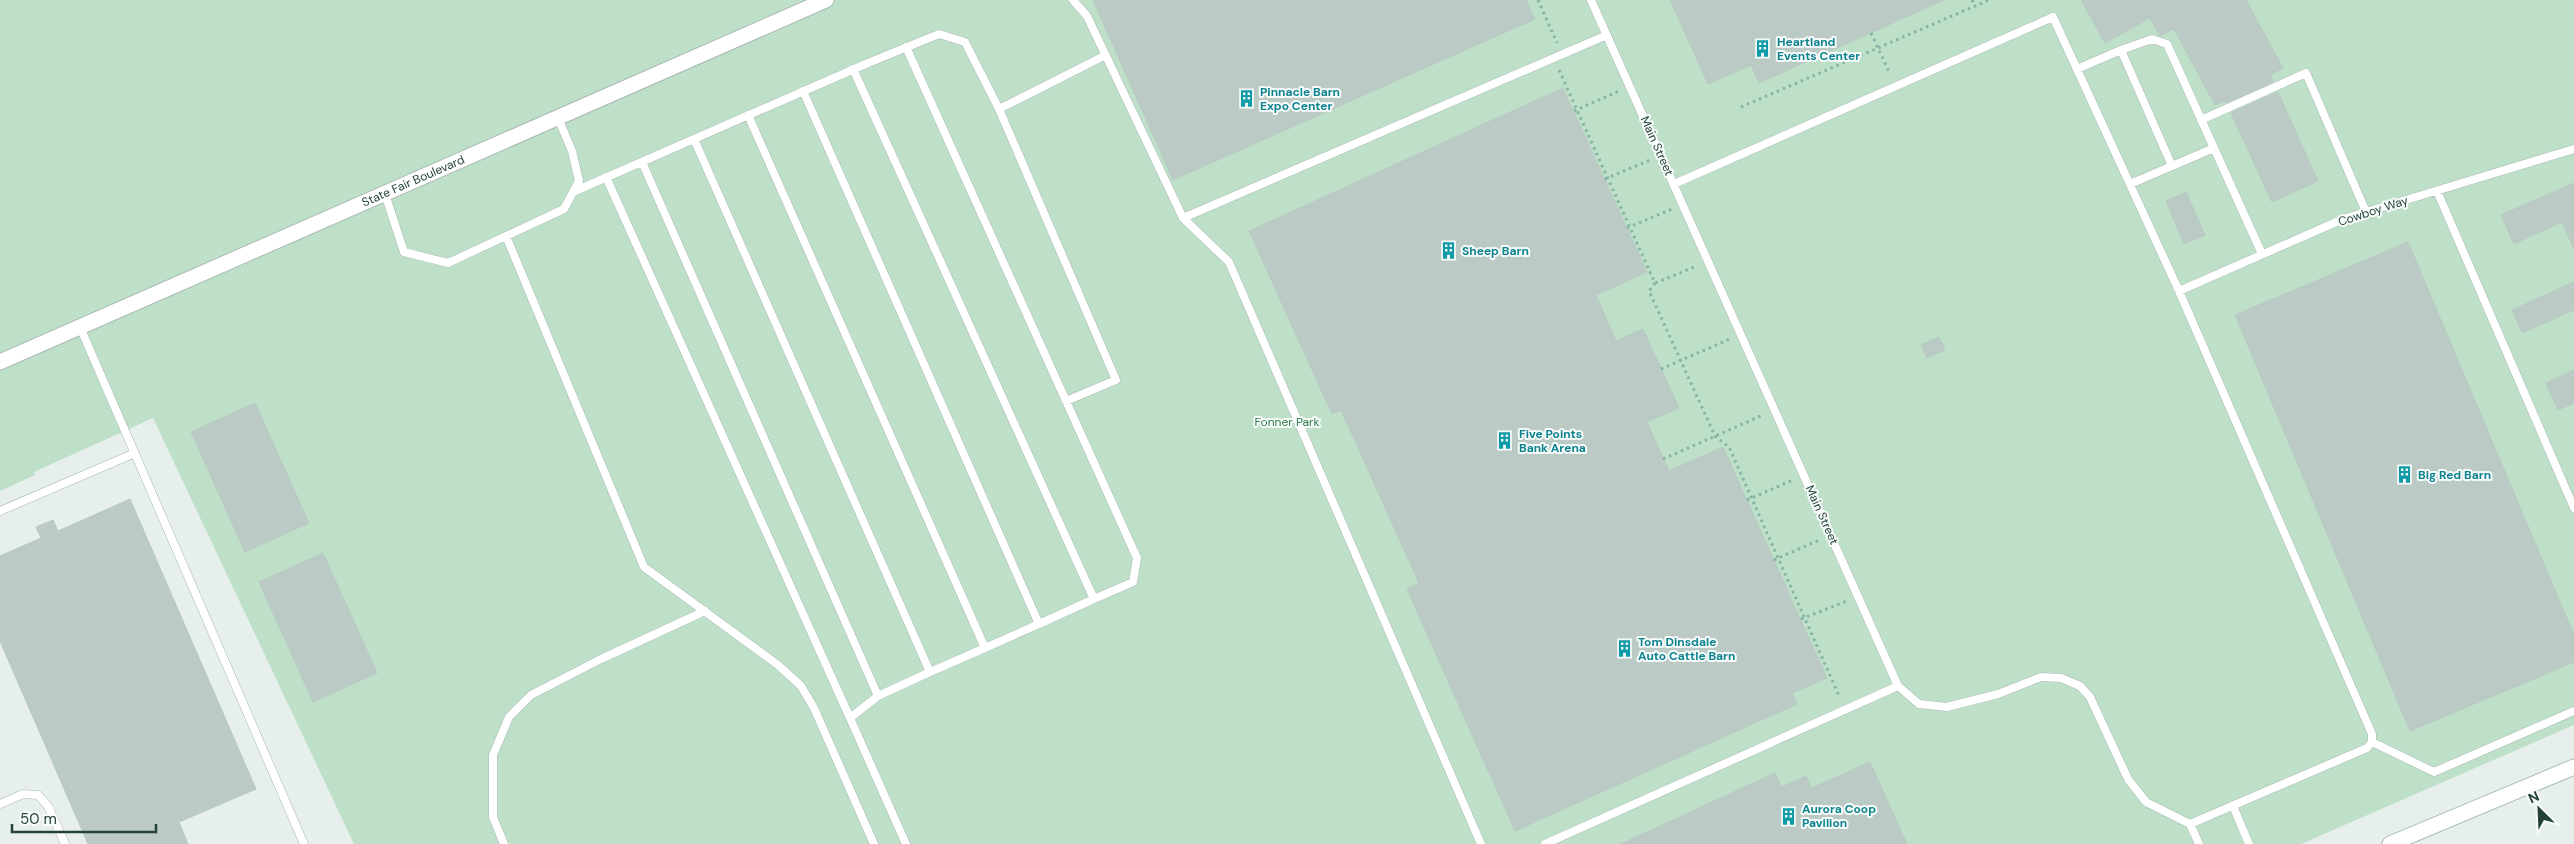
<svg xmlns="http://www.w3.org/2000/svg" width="2574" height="844" font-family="'DM Sans',sans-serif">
<rect width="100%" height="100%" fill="#e6efeb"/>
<!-- green -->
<path fill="#bfe0c8" d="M0,0H2574V725L2301,844H354L153,418L34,472L35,475L0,491Z"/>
<!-- building -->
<path fill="#bbcac4" stroke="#b8c9c2" d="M1093,0H1526L1535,19L1173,180Z
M1670,0H1944L1759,83L1751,65L1708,84Z
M2081,0H2246L2283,68L2270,75L2273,82L2226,103L2225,100L2215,105L2174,29L2160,36L2150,18L2105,43Z
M1563,88L1647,272L1596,295L1616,341L1643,329L1679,408L1647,422L1669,471L1723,447L1827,678L1792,693L1797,704L1515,831L1407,589L1419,583L1341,410L1332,414L1249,231Z
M2278,92L2318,181L2272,202L2231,113Z
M2574,183V249L2562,222L2514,244L2501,215Z
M2186,192L2205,235L2184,244L2166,201Z
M2408,242L2574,635V662L2410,731L2235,315Z
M2574,282V310L2522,333L2512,310Z
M1939,337L1945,350L1927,358L1921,345Z
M2574,370V403L2558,410L2546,383Z
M255,403L309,523L245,552L191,432Z
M130,499L256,789L179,822L188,844H88L0,641V556L41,538L36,527L53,520L58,531Z
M323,553L377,673L313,702L259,582Z
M1870,762L1907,844H1621L1775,773L1782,787L1806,776L1812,788Z"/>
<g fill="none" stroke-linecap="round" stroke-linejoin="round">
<defs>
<path id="lane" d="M1073,0L1087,16L1183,218L1607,35
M1591,0L1898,686L1919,704L1947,707L1998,694L2041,677L2061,678L2080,686L2090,697L2128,779L2146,802L2190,824
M906,47L1137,558L1133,582L1094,599
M853,69L1094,599L1039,624
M2077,69L2121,50
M803,91L1039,624L985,648
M999,109L1116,380L1066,401
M748,115L985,648L930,672
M2201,120L2306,73L2366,212
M642,162L878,696L930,672L694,139
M2172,166L2121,50L2152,39L2167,44L2214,148
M606,177L850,718L878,696
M1674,184L2053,17L2179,291L2372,734V742L2367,748L2190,824
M2130,184L2214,148L2262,254
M2437,191L2574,508
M573,192L868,63L939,34L965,42L999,109L1106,55
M385,194L404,252L448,263L564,209L579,181L572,151L558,118
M1183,218L1229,262L1481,844
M506,236L644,567L778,665L801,686L814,708L874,844
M2179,291L2343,219L2574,149
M80,327L304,844
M0,511L135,453
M850,718L906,844
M2372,742L2434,772L2574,711
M0,804L23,794L38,795L48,806L65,844
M2233,806L2249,844
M2190,824L2199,844
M504,844L493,817V755L509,717L531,695L601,659L705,611
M1545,844L1898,686"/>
<g id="street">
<path id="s1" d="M0,362L826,0"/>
</g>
<path id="secondary" d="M2390,844L2574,767"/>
</defs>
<!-- lane casing -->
<use href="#lane" stroke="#a8b8b2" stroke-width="9"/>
<!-- street casing -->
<use href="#street" stroke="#a8b8b2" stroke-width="17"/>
<!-- secondary casing -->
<use href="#secondary" stroke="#a4bbb3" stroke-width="17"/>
<!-- path -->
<path stroke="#86b3a5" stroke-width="3" stroke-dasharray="2.5 4" stroke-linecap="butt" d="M1538,0L1557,43
M1972,0L1975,6
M1871,33L1890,74
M1559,70L1655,283L1697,266
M1741,107L1989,0
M1574,111L1619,91
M1605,179L1650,160
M1627,228L1672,209
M1655,283L1649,291L1715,436L1729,447L1840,698
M1661,369L1730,339
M1663,459L1763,415
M1747,500L1793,480
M1774,560L1819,540
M1801,619L1847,601"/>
<!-- lane -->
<use href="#lane" stroke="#fff" stroke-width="8"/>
<!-- street -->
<use href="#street" stroke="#fff" stroke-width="15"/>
<!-- secondary -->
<use href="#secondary" stroke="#fff" stroke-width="15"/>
</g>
<!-- icons -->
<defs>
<symbol id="building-bare" viewBox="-9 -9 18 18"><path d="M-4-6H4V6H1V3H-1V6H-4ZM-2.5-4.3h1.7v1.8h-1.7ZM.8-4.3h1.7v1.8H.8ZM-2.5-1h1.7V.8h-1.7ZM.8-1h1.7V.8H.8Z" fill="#0f9aa8" stroke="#f7fbf9" stroke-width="2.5" paint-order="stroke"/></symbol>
</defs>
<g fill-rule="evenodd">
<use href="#building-bare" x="1750" y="36" width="25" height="25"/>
<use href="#building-bare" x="1234" y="86" width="25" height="25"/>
<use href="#building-bare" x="1436" y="238" width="25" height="25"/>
<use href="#building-bare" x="1492" y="428" width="25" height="25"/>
<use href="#building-bare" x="2392" y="462" width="25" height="25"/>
<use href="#building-bare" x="1612" y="636" width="25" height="25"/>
<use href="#building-bare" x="1776" y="804" width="25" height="25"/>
</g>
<g text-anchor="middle" stroke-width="4" stroke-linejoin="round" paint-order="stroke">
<!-- culture labels -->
<g font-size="12" font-weight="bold" fill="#0d838f" stroke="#f7fbf9" text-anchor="start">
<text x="1777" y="46">Heartland<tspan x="1777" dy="14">Events Center</tspan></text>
<text x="1260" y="96">Pinnacle Barn<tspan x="1260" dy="14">Expo Center</tspan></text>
<text x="1462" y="255">Sheep Barn</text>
<text x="1519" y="438">Five Points<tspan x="1519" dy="14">Bank Arena</tspan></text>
<text x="2418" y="479">Big Red Barn</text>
<text x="1638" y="646">Tom Dinsdale<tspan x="1638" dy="14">Auto Cattle Barn</tspan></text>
<text x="1802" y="813">Aurora Coop<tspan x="1802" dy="14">Pavilion</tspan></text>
</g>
<!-- street labels -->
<g font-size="12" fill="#24423a" stroke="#f7fbf9">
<text transform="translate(1657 146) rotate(66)" y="4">Main Street</text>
<text dy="4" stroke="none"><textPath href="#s1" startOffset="451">State Fair Boulevard</textPath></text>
<text transform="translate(2373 211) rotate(-18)" y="4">Cowboy Way</text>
<text transform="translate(1822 515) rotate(66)" y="4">Main Street</text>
</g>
<!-- park labels -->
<g font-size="12" fill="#2d7a4b" stroke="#f7fbf9">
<text x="1287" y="426">Fonner Park</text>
</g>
</g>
<!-- north arrow -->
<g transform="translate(2539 809) rotate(336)" stroke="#f7fbf9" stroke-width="4" paint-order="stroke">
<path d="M0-4L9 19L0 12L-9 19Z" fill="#24423a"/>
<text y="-8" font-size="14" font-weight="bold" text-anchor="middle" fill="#24423a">N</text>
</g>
<!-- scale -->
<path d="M12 824v8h144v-8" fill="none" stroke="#24423a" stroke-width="2.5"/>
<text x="20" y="824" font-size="15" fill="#24423a" stroke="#f7fbf9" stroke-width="4" paint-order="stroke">50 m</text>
</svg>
